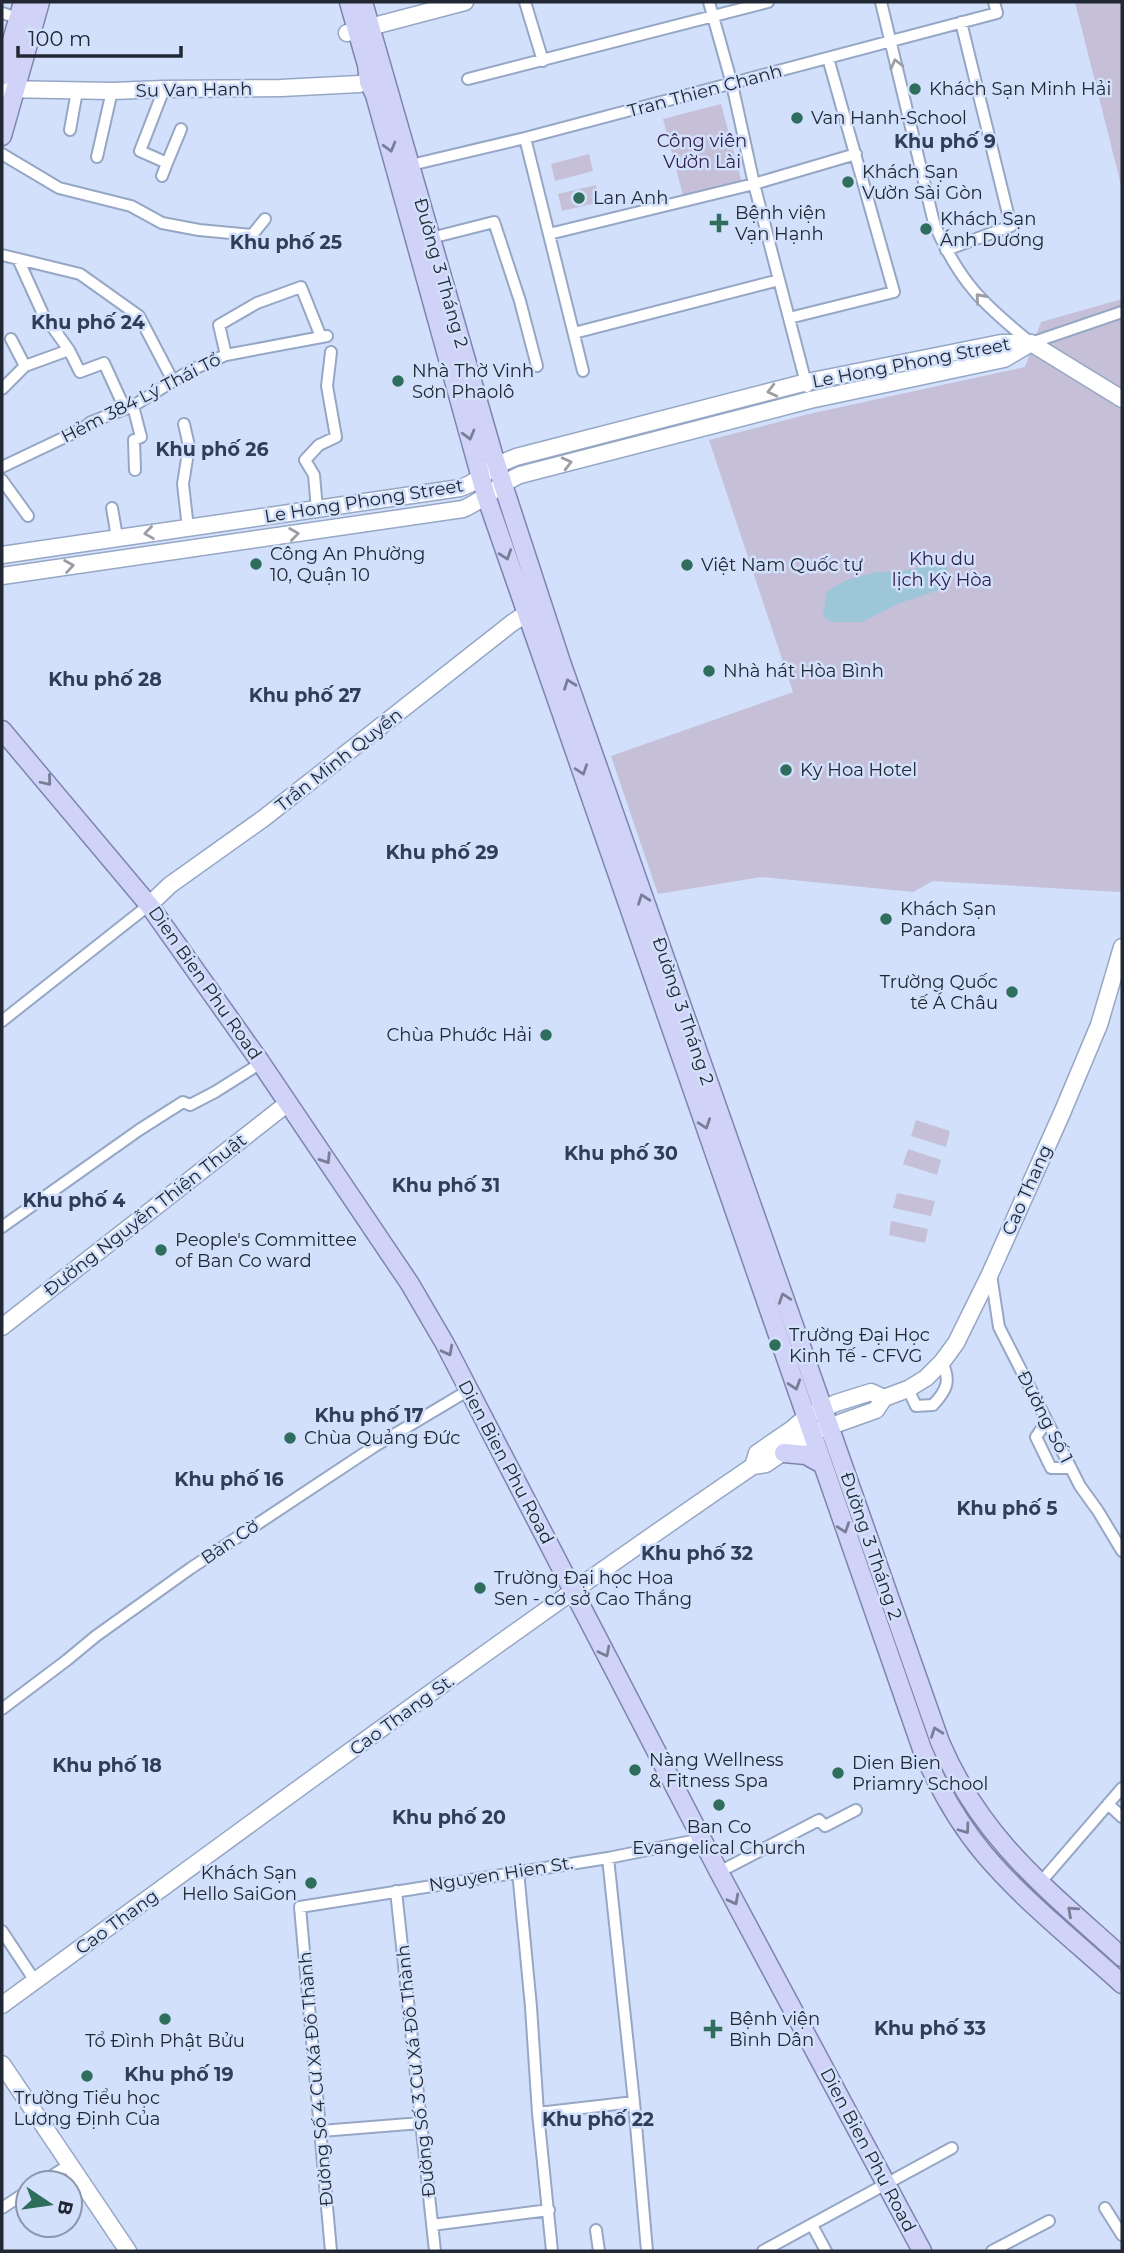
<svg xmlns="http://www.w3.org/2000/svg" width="1124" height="2253" font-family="Montserrat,sans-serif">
<rect width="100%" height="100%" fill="#d2e0fb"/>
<!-- green -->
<path fill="#c6bfd8" d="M1075,2H1122V189Z
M721,104L742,183L684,199L663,119Z
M589,154L593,171L555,181L551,164Z
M596,185L600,202L562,211L558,194Z
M1122,299V886L1120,892L933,881L913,892L761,877L658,894L611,756L793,692L709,440L809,414L1025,367L1041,322Z
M916,1120L950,1131L946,1147L911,1136Z
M908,1149L941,1160L937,1175L903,1164Z
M897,1193L935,1201L931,1216L893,1208Z
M891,1221L928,1229L925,1243L889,1235Z"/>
<!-- water -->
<path fill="#9dc6d8" d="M938,564L947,566L950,576L939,590L900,603L862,622H832L823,616L827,591L846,580L877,572H897Z"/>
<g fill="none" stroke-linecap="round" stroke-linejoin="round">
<defs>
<path id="street" d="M525,2L543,61
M709,2L732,84L754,184L807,387
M881,2L934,223C959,282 983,304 1031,343L1122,312
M2,13L18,18
M468,79L768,2
M70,130L77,91
M525,138L583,371
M2,154L59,188L131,206L162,223L199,230L252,235L265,219
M97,157L112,91
M167,163L181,129
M411,165L525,138L997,13L994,2
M162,176L167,163L140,151L164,89
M549,234L754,184L856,154
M431,238L494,222L520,301L537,366
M946,250L1011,226L961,22
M2,255L80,274L139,316L173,381
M18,259L43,314L69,350L80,372L104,363L125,409
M789,318L894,292L828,58
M574,333L779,280
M11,339L25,366
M226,355L219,325L257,303L301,287L321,337
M2,389L25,366L69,350
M133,406L141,437L134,440L135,470
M184,424L189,446L183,484L188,528
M2,467L82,429L91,422L133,406L191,370L226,355L327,336
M2,480L28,516
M112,508L117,537
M317,509L314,475L305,460L319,445L336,437L327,386L331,352
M2,1021L149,905
M2,1227L139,1130L183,1102L190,1105L215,1092L261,1063
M991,1275L999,1327L1080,1486L1098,1511L1122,1551
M908,1389L916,1406L933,1405C947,1390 951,1381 942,1362
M1047,1421L1036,1437L1051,1468H1071
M2,1709L67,1660L96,1636L191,1568L375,1446L469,1390
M1108,1804L1122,1817
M608,1858L634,2102L647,2251
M518,1871L531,2007L538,2113L552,2251
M719,1872L819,1820L825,1826L856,1810
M1040,1883L1122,1788
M396,1891L435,2251
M2,1931L35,1981
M538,2113L634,2102
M321,2131L421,2123
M41,2183L69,2165
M2,2208L28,2191
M1105,2208L1122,2235
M432,2225L549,2210
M812,2225L826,2251
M596,2230L599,2251
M331,2251L300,1907L608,1858L702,1839
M763,2251L952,2148
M992,2251L1049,2221"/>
<path id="secondary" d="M347,33L465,2
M2,89L112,91L164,89L281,88L359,84L379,79
M1031,343L1122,399
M2,555L460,488L470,484L497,465L516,457L807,382L1001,343H1029
M2,576L463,509C484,500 499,484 520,475L810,400L1004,359L1031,343
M149,905L170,885L264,818L512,623L527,613
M2,1327L288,1103
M753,1466L757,1453L792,1429L806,1417L836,1403L871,1392L884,1398
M2,2005C251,1824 498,1640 753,1466L766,1464L811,1433L876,1410L884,1398L908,1389L926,1378L942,1362L956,1343L990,1274L1062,1113L1099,1025L1122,947
M2,2064L128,2251"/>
<path id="primary" d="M349,2L367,65L369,82L375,95L486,496L922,1749C938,1787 958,1823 985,1855C1025,1902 1076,1942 1122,1984
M363,2L493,454L561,662L940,1742C981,1839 1046,1888 1122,1957
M2,76L23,2
M2,136L40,2
M2,730L149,905L261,1063L410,1284L445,1344L719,1872L922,2251
M784,1453L806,1455L822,1464"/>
</defs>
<!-- street casing -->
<use href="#street" stroke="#96a7c6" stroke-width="14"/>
<!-- secondary casing -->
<use href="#secondary" stroke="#96a7c6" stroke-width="19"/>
<!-- primary casing -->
<use href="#primary" stroke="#7e84b0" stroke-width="21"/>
<!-- street -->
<use href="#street" stroke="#fff" stroke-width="10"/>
<!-- secondary -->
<use href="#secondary" stroke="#fff" stroke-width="16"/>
<!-- primary -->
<use href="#primary" stroke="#d0d3f7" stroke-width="18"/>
</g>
<!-- one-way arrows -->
<defs><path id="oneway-chevron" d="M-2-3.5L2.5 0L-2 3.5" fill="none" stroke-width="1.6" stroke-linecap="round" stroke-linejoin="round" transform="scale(1.75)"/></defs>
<g stroke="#9b9ea4">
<use href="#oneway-chevron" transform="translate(896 64) rotate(-104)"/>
<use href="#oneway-chevron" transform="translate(980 298) rotate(-132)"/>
<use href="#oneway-chevron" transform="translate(772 391) rotate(166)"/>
<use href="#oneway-chevron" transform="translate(567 463) rotate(-14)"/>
<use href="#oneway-chevron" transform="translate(149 533) rotate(172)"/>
<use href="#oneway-chevron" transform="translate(294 534) rotate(-8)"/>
<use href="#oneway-chevron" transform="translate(69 566) rotate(-9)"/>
</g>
<g stroke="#787e96">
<use href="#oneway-chevron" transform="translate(390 147) rotate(74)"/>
<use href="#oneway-chevron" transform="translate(469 435) rotate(75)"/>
<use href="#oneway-chevron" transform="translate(506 555) rotate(71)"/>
<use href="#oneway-chevron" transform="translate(569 684) rotate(-110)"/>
<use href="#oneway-chevron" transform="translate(582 770) rotate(71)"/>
<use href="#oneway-chevron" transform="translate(47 781) rotate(50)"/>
<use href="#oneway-chevron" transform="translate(643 899) rotate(-110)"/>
<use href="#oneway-chevron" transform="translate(705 1124) rotate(71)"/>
<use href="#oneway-chevron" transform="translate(326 1159) rotate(57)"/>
<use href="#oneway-chevron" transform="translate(784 1298) rotate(-109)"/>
<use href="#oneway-chevron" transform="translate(448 1351) rotate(62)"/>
<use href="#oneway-chevron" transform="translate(795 1385) rotate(72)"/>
<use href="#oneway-chevron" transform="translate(844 1528) rotate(71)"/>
<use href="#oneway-chevron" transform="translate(605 1652) rotate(63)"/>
<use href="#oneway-chevron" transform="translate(936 1732) rotate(-110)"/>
<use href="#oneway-chevron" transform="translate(965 1829) rotate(54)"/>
<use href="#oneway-chevron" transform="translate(734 1900) rotate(62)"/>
<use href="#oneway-chevron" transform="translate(1072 1911) rotate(-138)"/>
</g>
<!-- markers -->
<g fill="#2f6e5c" stroke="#d2e0fb" stroke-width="2.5">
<circle cx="915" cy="89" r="7"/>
<circle cx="797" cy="118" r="7"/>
<circle cx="848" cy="182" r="7"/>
<circle cx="579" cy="198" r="7"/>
<path d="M715.5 212.5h7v7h7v7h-7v7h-7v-7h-7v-7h7z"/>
<circle cx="926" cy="229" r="7"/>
<circle cx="398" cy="381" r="7"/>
<circle cx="256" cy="564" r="7"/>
<circle cx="687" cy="565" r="7"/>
<circle cx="709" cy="671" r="7"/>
<circle cx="786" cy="770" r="7"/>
<circle cx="886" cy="919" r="7"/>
<circle cx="1012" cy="992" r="7"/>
<circle cx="546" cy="1035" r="7"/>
<circle cx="161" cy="1250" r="7"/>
<circle cx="775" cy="1345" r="7"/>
<circle cx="290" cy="1438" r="7"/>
<circle cx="480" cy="1588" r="7"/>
<circle cx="635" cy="1770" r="7"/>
<circle cx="838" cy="1773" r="7"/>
<circle cx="719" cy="1805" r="7"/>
<circle cx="311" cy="1883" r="7"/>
<circle cx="165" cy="2019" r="7"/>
<path d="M709.5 2018.5h7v7h7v7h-7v7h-7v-7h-7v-7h7z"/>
<circle cx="87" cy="2076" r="7"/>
</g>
<g text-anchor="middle" stroke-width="5" stroke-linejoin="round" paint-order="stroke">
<!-- poi labels -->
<g font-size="18" fill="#212834" stroke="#d2e0fb" text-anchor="start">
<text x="929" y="95">Khách Sạn Minh Hải</text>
<text x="811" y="124">Van Hanh-School</text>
<text x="862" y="178">Khách Sạn<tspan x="862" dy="21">Vườn Sài Gòn</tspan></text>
<text x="593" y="204">Lan Anh</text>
<text x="735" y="219">Bệnh viện<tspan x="735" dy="21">Vạn Hạnh</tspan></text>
<text x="940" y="225">Khách Sạn<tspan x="940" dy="21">Ánh Dương</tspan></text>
<text x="412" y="377">Nhà Thờ Vinh<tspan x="412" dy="21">Sơn Phaolô</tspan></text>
<text x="270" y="560">Công An Phường<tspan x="270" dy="21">10, Quận 10</tspan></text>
<text x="701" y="571">Việt Nam Quốc tự</text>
<text x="723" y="677">Nhà hát Hòa Bình</text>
<text x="800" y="776">Ky Hoa Hotel</text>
<text x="900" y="915">Khách Sạn<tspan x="900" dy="21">Pandora</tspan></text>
<text x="998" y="988" text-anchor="end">Trường Quốc<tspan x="998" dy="21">tế Á Châu</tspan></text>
<text x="532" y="1041" text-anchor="end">Chùa Phước Hải</text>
<text x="175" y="1246">People's Committee<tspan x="175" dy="21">of Ban Co ward</tspan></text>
<text x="789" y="1341">Trường Đại Học<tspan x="789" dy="21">Kinh Tế - CFVG</tspan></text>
<text x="304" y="1444">Chùa Quảng Đức</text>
<text x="494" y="1584">Trường Đại học Hoa<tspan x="494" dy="21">Sen - cơ sở Cao Thắng</tspan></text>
<text x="649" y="1766">Nàng Wellness<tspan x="649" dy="21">&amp; Fitness Spa</tspan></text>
<text x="852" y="1769">Dien Bien<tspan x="852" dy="21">Priamry School</tspan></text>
<text x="719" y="1833" text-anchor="middle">Ban Co<tspan x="719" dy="21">Evangelical Church</tspan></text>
<text x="297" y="1879" text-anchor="end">Khách Sạn<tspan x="297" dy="21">Hello SaiGon</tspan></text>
<text x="729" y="2025">Bệnh viện<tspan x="729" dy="21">Bình Dân</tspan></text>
<text x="165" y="2047" text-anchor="middle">Tổ Đình Phật Bửu</text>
<text x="87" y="2104" text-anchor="middle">Trường Tiểu học<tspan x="87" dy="21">Lương Định Của</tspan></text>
</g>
<!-- street labels -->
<g font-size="18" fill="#212834" stroke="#d2e0fb">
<text transform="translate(194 90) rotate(-1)" y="6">Su Van Hanh</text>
<text transform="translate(705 91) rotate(-15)" y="6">Tran Thien Chanh</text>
<text transform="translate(441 273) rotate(74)" y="6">Đường 3 Tháng 2</text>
<text transform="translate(911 363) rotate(-11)" y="6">Le Hong Phong Street</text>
<text transform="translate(141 398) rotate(-27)" y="6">Hẻm 384 Lý Thái Tổ</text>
<text transform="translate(364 501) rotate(-9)" y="6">Le Hong Phong Street</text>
<text transform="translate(339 760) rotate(-38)" y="6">Trần Minh Quyền</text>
<text transform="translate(205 983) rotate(55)" y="6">Dien Bien Phu Road</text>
<text transform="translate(683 1011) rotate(71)" y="6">Đường 3 Tháng 2</text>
<text transform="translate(1027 1190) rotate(-66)" y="6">Cao Thang</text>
<text transform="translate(145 1215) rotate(-38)" y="6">Đường Nguyễn Thiện Thuật</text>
<text transform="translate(1045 1417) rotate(63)" y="6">Đường Số 1</text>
<text transform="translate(506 1462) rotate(62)" y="6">Dien Bien Phu Road</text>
<text transform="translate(230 1542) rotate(-34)" y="6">Bàn Cờ</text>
<text transform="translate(871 1546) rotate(71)" y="6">Đường 3 Tháng 2</text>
<text transform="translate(402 1715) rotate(-36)" y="6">Cao Thang St.</text>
<text transform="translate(501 1874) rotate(-9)" y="6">Nguyen Hien St.</text>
<text transform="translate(117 1922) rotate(-36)" y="6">Cao Thang</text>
<text transform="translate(416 2071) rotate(-96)" y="6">Ðường Số 3 Cư Xá Đô Thành</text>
<text transform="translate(316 2079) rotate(-95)" y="6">Ðường Số 4 Cư Xá Đô Thành</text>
<text transform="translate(868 2150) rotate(62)" y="6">Dien Bien Phu Road</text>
</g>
<!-- park labels -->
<g font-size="18" fill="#30204c" stroke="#d2e0fb">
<text x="702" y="147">Công viên<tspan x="702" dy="21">Vườn Lài</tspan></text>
<text x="942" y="565">Khu du<tspan x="942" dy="21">lịch Kỳ Hòa</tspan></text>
</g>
<!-- neighbourhood labels -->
<g font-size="19" font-weight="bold" fill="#303e59" stroke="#d2e0fb">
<text x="945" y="148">Khu phố 9</text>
<text x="286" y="249">Khu phố 25</text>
<text x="88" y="329">Khu phố 24</text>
<text x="212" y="456">Khu phố 26</text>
<text x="105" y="686">Khu phố 28</text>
<text x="305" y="702">Khu phố 27</text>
<text x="442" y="859">Khu phố 29</text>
<text x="621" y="1160">Khu phố 30</text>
<text x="446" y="1192">Khu phố 31</text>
<text x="74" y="1207">Khu phố 4</text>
<text x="369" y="1422">Khu phố 17</text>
<text x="229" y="1486">Khu phố 16</text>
<text x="1007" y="1515">Khu phố 5</text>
<text x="697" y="1560">Khu phố 32</text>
<text x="107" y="1772">Khu phố 18</text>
<text x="449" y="1824">Khu phố 20</text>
<text x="930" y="2035">Khu phố 33</text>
<text x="179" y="2081">Khu phố 19</text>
<text x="598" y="2126">Khu phố 22</text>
</g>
</g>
<!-- border -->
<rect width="1124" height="2253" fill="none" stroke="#212834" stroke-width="7"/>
<!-- north arrow -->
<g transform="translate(49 2204) rotate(103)"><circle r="33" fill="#d2e0fb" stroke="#8b96ab" stroke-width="2"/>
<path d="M0-5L12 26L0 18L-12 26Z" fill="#2f6e5c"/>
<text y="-10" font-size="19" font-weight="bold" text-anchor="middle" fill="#212834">B</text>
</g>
<!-- scale -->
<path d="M18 46v10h163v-10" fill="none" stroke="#212834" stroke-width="3.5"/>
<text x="28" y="46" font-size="21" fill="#212834" stroke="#d2e0fb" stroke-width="5" paint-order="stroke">100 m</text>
</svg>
